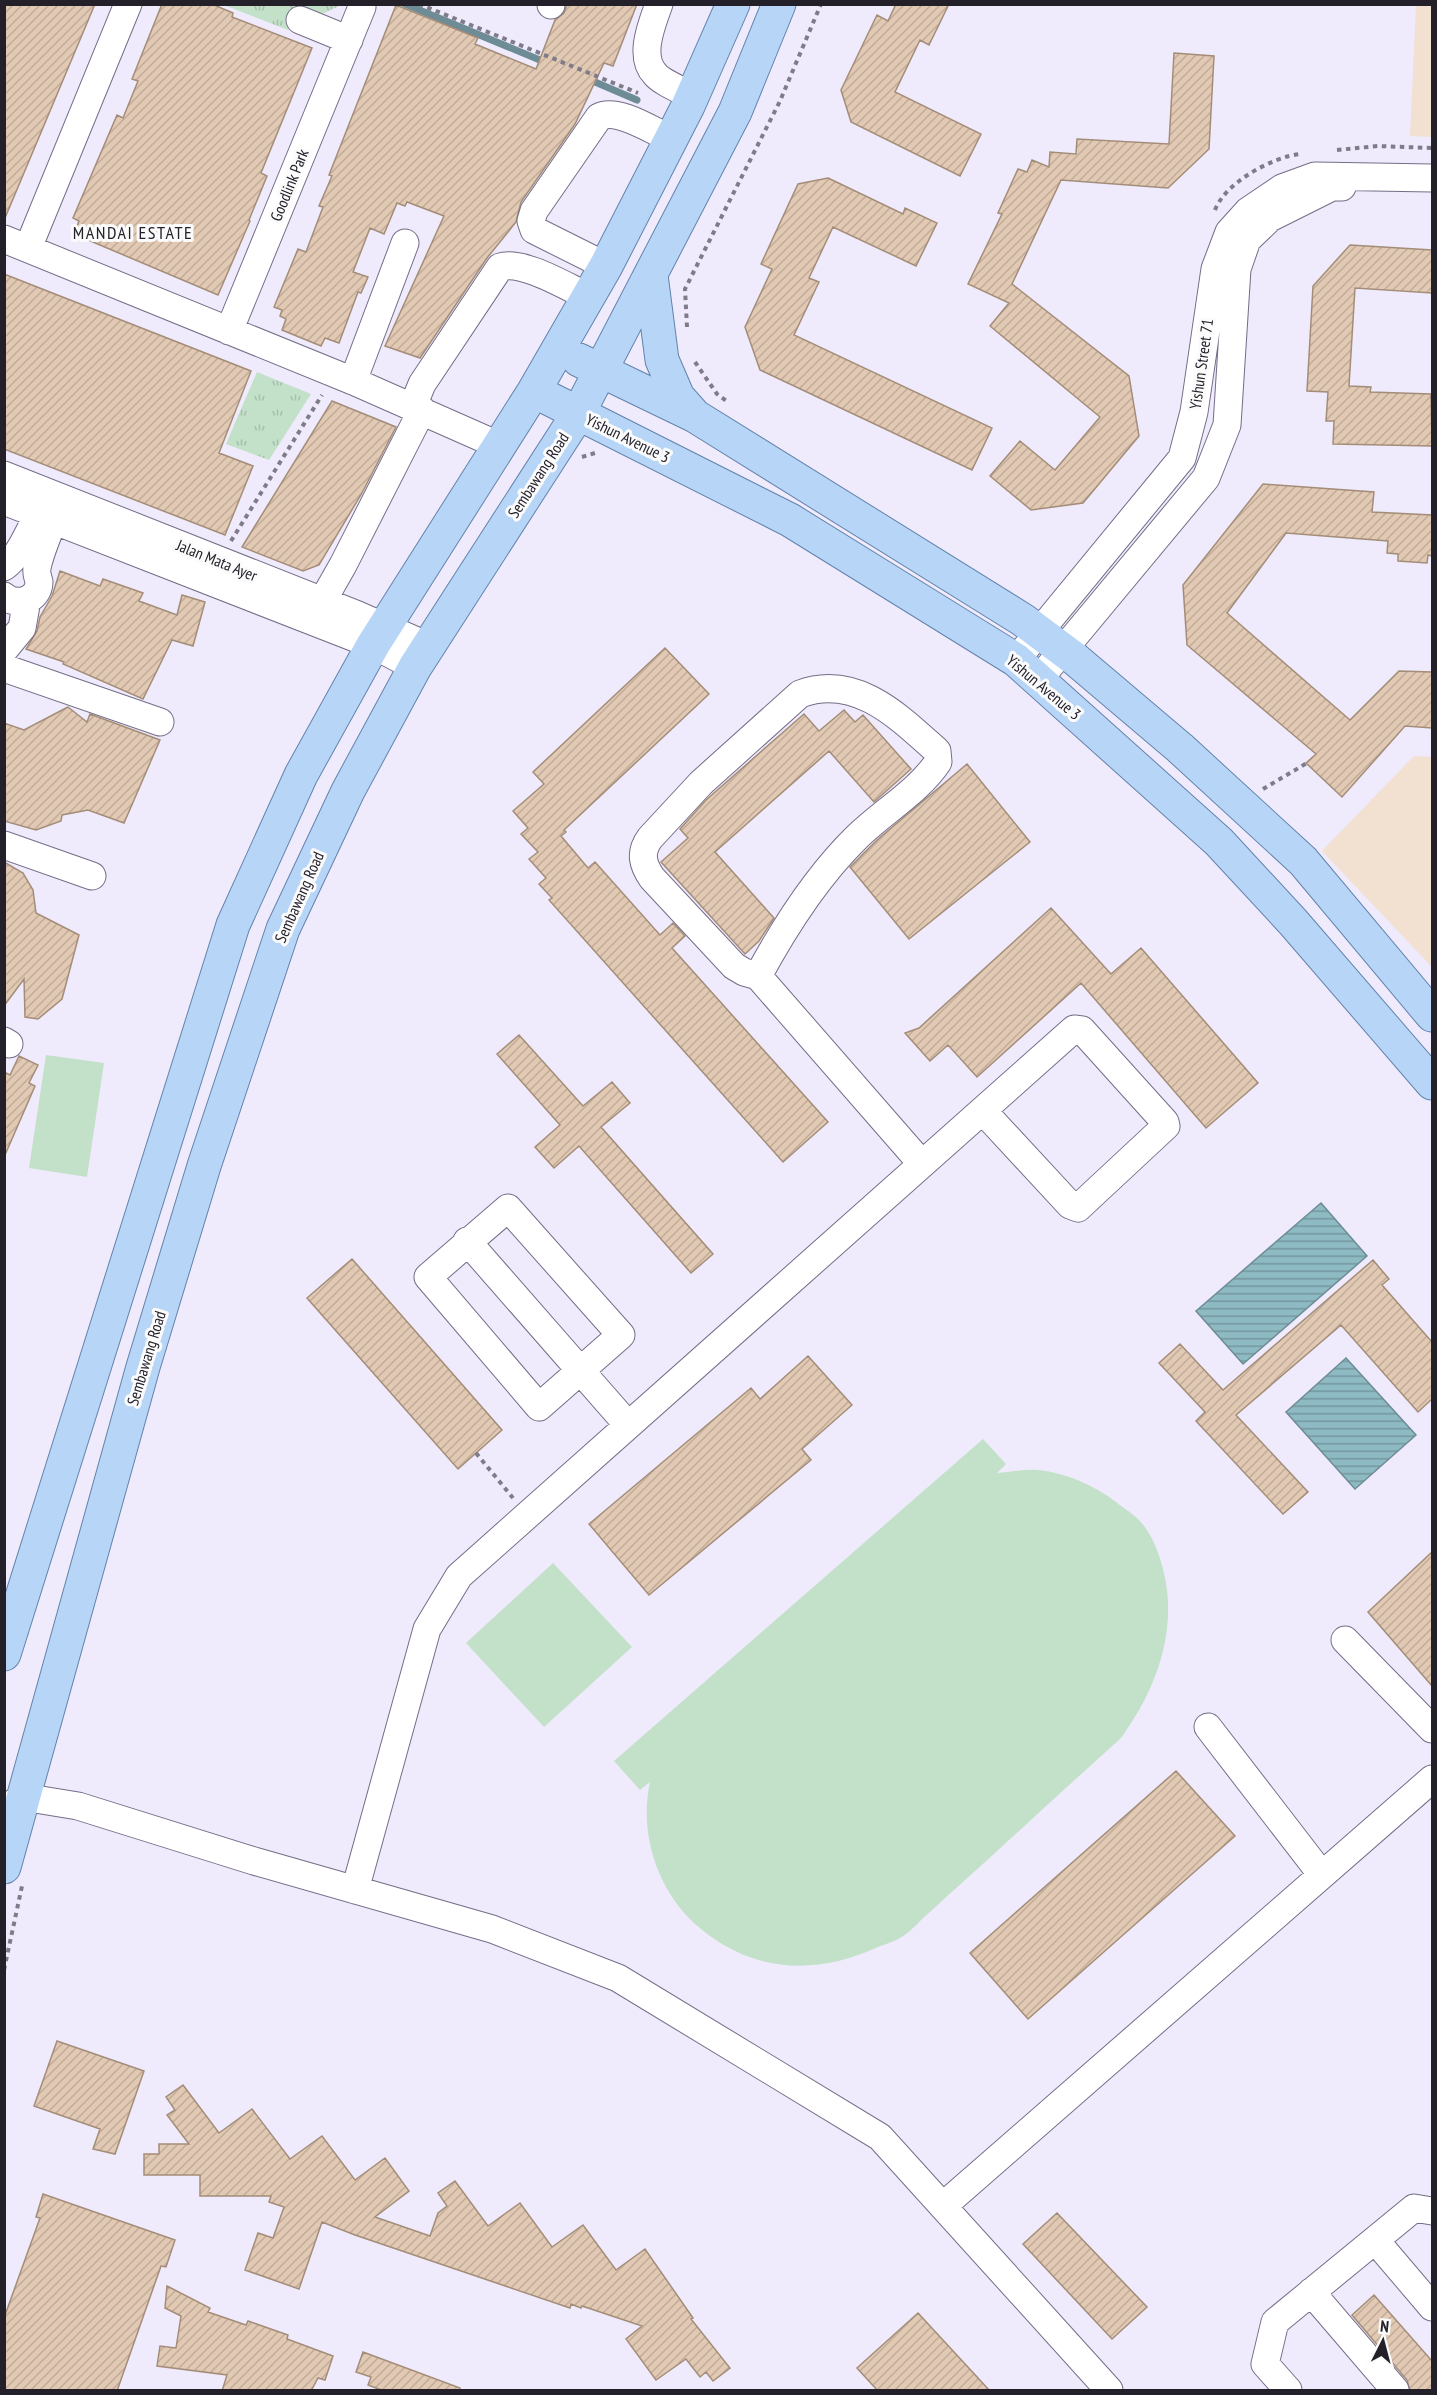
<svg xmlns="http://www.w3.org/2000/svg" width="1437" height="2395" font-family="'PT Sans Narrow',sans-serif">
<defs>
<pattern id="grass-tufts" width="24" height="20" patternUnits="userSpaceOnUse" patternTransform="scale(1.5)"><rect width="24" height="20" fill="#c3e0c8"/><path d="M3 7l-1-3M5 7V3M7 7l1-3M15 17l-1-3M17 17v-4M19 17l1-3" fill="none" stroke="#a7c0ac"/></pattern>
<pattern id="water-rules" width="6" height="5" patternUnits="userSpaceOnUse" patternTransform="scale(1.5)"><rect width="6" height="5" fill="#8ebac3"/><path d="M0 2.5h6" fill="none" stroke="#74979f"/></pattern>
<pattern id="building-hatch" width="6" height="6" patternUnits="userSpaceOnUse" patternTransform="scale(1.5)"><rect width="6" height="6" fill="#e1c9b3"/><path d="M-1 1l2-2M0 6l6-6M5 7l2-2" fill="none" stroke="#c1ac9a"/></pattern>
</defs>
<rect width="100%" height="100%" fill="#efebfd"/>
<!-- education -->
<path fill="#f2e0d0" d="M1416,5H1432V137L1410,136Z
M1414,756L1432,757V967L1322,851Z"/>
<!-- grass -->
<path fill="url(#grass-tufts)" d="M224,5H341L318,16L297,7L288,30Z
M257,372L311,394L269,460L226,444Z"/>
<!-- garden -->
<path fill="#c3e0c8" d="M46,1055L104,1063L87,1177L29,1168Z
M983,1439L1006,1464L997,1473C1010,1472 1025,1469 1038,1470C1067,1473 1093,1485 1116,1502C1123,1508 1132,1513 1138,1519C1149,1530 1156,1545 1160,1559C1181,1622 1159,1686 1121,1738C1079,1776 1036,1815 994,1854C973,1873 951,1892 930,1912C921,1919 913,1930 903,1936C896,1941 886,1944 878,1947C813,1977 748,1972 694,1923C656,1888 639,1831 650,1782L640,1790L614,1761Z
M553,1563L632,1647L544,1727L466,1643Z"/>
<!-- water -->
<path fill="url(#water-rules)" stroke="#6e8c95" stroke-width="1.5" d="M1321,1203L1367,1256L1243,1364L1196,1311Z
M1346,1358L1416,1435L1355,1489L1286,1412Z"/>
<g fill="none" stroke-linecap="round" stroke-linejoin="round">
<!-- stream -->
<path stroke="#6e8c95" stroke-width="7" d="M405,4L547,63
M588,79L637,100"/>
</g>
<!-- building -->
<path fill="url(#building-hatch)" stroke="#a48d78" stroke-width="1.5" d="M4,4H95L5,218H4Z
M162,4H212L233,13L232,17L312,48L261,173L267,176L249,220L250,221L218,295L74,234L79,221L73,218L117,115L123,118L138,81L132,79Z
M567,4H637L613,66L604,63L575,124L521,202L516,222L487,258L420,358L385,346L444,216L407,202L405,206L397,203L384,234L370,228L353,272L368,277L361,293L358,292L339,343L325,338L321,346L282,330L286,319L280,316L282,310L274,307L298,249L306,252L323,207L319,206L332,176L329,175L396,5L478,38L475,44L536,69L555,20L564,13Z
M896,4H949L929,45L920,40L895,92L981,134L960,176L851,122L841,90L877,15L888,21Z
M1174,53L1214,56L1209,149L1168,188L1061,180L1012,284L1129,376L1139,436L1083,503L1031,510L990,476L1020,441L1055,470L1100,417L990,326L1009,303L968,284L1002,214L998,213L1018,169L1027,172L1032,160L1049,167L1050,152L1076,154L1077,139L1169,144Z
M828,178L903,214L905,208L937,223L916,266L833,227L809,278L819,282L794,335L992,428L972,470L760,370L745,327L772,269L761,264L798,184Z
M1350,245L1432,250V293L1355,288L1349,386L1371,387L1370,392L1431,394L1432,446L1333,444L1334,421H1326L1328,392L1307,391L1313,286Z
M4,274L251,371L219,453L253,466L225,535L4,449Z
M332,401L396,427L362,493L319,565L303,571L242,547Z
M1263,484L1374,492L1372,512L1432,515V556L1428,555L1427,563L1398,561V554L1387,553L1388,541L1286,533L1227,613L1350,720L1399,671L1432,672V728L1405,726L1342,797L1306,763L1316,754L1187,645L1183,585Z
M60,571L100,586L103,579L143,593L139,601L177,615L182,595L205,602L193,646L172,640L143,699L63,664L64,662L26,649L37,631L40,617L52,596Z
M665,648L709,694L564,830L566,832L561,836L588,868L595,862L660,935L673,923L685,936L672,948L828,1122L783,1162L549,900L552,898L539,884L546,878L529,859L538,852L521,834L528,828L513,811L544,784L533,772Z
M68,707L87,722L90,714L160,740L124,823L88,810L62,815L61,821L36,830L4,821V723L24,730Z
M844,710L855,722L863,715L911,769L874,802L829,751L715,852L774,918L759,941L745,954L661,862L688,838L680,829L706,800L804,714L819,731Z
M967,764L1030,842L909,939L850,867L877,840Z
M4,862L23,873L33,890L36,913L79,935L62,999L38,1019L25,1017L24,979L4,1006Z
M1051,908L1111,974L1141,948L1258,1083L1206,1128L1081,983L977,1077L948,1045L930,1061L905,1033L919,1028Z
M519,1035L583,1106L612,1082L630,1103L601,1127L713,1254L691,1273L579,1146L554,1168L535,1147L560,1125L497,1054Z
M19,1056L38,1065L29,1083L35,1086L5,1155L4,1072L10,1075Z
M352,1259L502,1430L458,1469L307,1298Z
M1373,1260L1389,1279L1382,1285L1432,1342V1399L1418,1412L1341,1325L1236,1415L1308,1492L1283,1514L1196,1421L1205,1412L1159,1363L1180,1344L1223,1390Z
M808,1356L852,1405L802,1449L811,1460L649,1595L589,1524L751,1388L760,1399Z
M1432,1552V1686L1368,1612Z
M1176,1771L1235,1836L1028,2019L970,1953Z
M57,2041L144,2071L115,2154L93,2149L100,2129L34,2106Z
M183,2085L219,2133L252,2109L290,2159L322,2136L355,2180L385,2158L409,2191L375,2217L430,2236L438,2213L447,2206L438,2193L455,2181L488,2226L520,2203L552,2247L583,2225L616,2270L645,2249L693,2318L691,2319L730,2368L713,2381L706,2372L700,2377L686,2359L656,2380L626,2339L642,2326L582,2306L581,2308L571,2304L570,2308L355,2235L322,2222L299,2289L245,2270L258,2233L273,2238L284,2207L269,2202L271,2196H200V2175H144V2154H159V2144H189L167,2115L175,2110L166,2097Z
M43,2194L175,2240L166,2267L161,2266L117,2391H4V2318L40,2218L36,2217Z
M1057,2213L1147,2307L1112,2339L1023,2244Z
M167,2286L210,2308L208,2312L246,2325L248,2321L288,2335L287,2339L333,2356L325,2380L318,2378L311,2391H222L227,2375L157,2366L160,2346L176,2348L181,2316L165,2308Z
M1374,2295L1432,2361V2391H1410L1407,2380L1352,2315Z
M918,2313L990,2391H878L857,2368Z
M363,2352L460,2388V2391H384L368,2385L371,2377L356,2372Z"/>
<g fill="none" stroke-linecap="round" stroke-linejoin="round">
<defs>
<path id="minor" d="M551,4V5
M659,4C652,24 638,56 655,74C661,82 683,91 692,96
M300,20L349,40
M4,239L353,381L498,445
M28,248L128,4
M606,266L534,230L531,221L534,211L599,117C617,107 653,131 671,139
M229,331L362,7
M353,381L405,243
M413,406L422,384L500,267C523,260 565,286 587,296
M4,475L358,615L428,646
M4,501L373,645L415,667
M4,567C21,555 28,531 39,514
M4,596C17,607 39,600 39,582C38,577 36,574 37,568C40,552 48,536 53,520
M314,616L343,565L422,410
M4,650L22,628L27,600
M1016,660L1182,458L1194,412L1215,269L1229,232L1248,211L1282,188L1315,176L1432,178
M4,668L160,722
M1039,679L1206,478L1227,425L1237,269L1247,240L1270,218L1332,187H1342
M4,845L92,876
M758,976C785,926 816,877 857,837C882,812 918,792 938,762L937,751C899,717 856,673 800,694L701,783L650,838C639,853 643,865 652,878L734,966L744,972L758,976L922,1164
M4,1041L9,1044
M508,1208L621,1335L539,1407L428,1277Z
M467,1241L628,1425
M1345,1640L1432,1729
M1208,1727L1322,1875
M6,1808L23,1797L78,1806L254,1861L492,1929L618,1978L880,2137L1109,2390
M355,1890L427,1629L459,1576L1074,1029L1082,1030L1165,1122L1166,1126L1078,1208L1070,1205L983,1111
M943,2206L1432,1779
M1375,2240L1432,2307
M1311,2292L1395,2390
M1288,2390L1265,2364L1275,2322L1414,2208L1432,2211"/>
<path id="major" d="M651,275L662,360L678,397L694,415
M579,360L695,416L1023,620L1075,659L1180,748L1303,861L1432,1015
M534,391L790,520L1016,660L1219,842L1293,922L1432,1083
M4,1654L233,925L301,775L373,645L534,391L606,266L688,106L733,4
M4,1867L143,1367L204,1166L283,929L348,791L415,667L578,414L735,112L779,4"/>
</defs>
<!-- minor casing -->
<use href="#minor" stroke="#756d87" stroke-width="29"/>
<!-- major casing -->
<use href="#major" stroke="#6483ab" stroke-width="35"/>
<!-- path -->
<path stroke="#7f7b89" stroke-width="4" stroke-dasharray="4.5 4.5" stroke-linecap="butt" d="M419,4L638,93
M1337,150L1378,146L1432,148
M1215,210C1225,183 1272,157 1300,154
M687,327L685,289L780,101L821,4
M695,362L717,394L728,402
M582,457L598,452
M231,541L322,395
M1263,789L1307,763
M476,1453L513,1498
M4,1970L22,1886"/>
<!-- minor -->
<use href="#minor" stroke="#fff" stroke-width="27"/>
<!-- major -->
<use href="#major" stroke="#b7d5f7" stroke-width="33"/>
</g>
<g text-anchor="middle" stroke-width="6" stroke-linejoin="round" paint-order="stroke">
<!-- street labels -->
<g font-size="16" fill="#23202a" stroke="#fbfbfb">
<text transform="translate(289 185) rotate(-68)" y="6">Goodlink Park</text>
<text transform="translate(1201 364) rotate(-82)" y="6">Yishun Street 71</text>
<text transform="translate(628 438) rotate(26)" y="6">Yishun Avenue 3</text>
<text transform="translate(538 475) rotate(-57)" y="6">Sembawang Road</text>
<text transform="translate(217 560) rotate(22)" y="6">Jalan Mata Ayer</text>
<text transform="translate(1044 687) rotate(40)" y="6">Yishun Avenue 3</text>
<text transform="translate(299 897) rotate(-66)" y="6">Sembawang Road</text>
<text transform="translate(146 1358) rotate(-73)" y="6">Sembawang Road</text>
</g>
<!-- neighbourhood labels -->
<g font-size="18" letter-spacing="1.5" fill="#23202a" stroke="#fbfbfb">
<text x="133" y="239">MANDAI ESTATE</text>
</g>
</g>
<!-- border -->
<rect width="1437" height="2395" fill="none" stroke="#23202a" stroke-width="12"/>
<!-- north arrow -->
<g transform="translate(1383 2341) rotate(6)" stroke="#fbfbfb" stroke-width="4.5" paint-order="stroke">
<path d="M0-4.5L10 22L0 15L-10 22Z" fill="#23202a"/>
<text y="-9" font-size="16" font-weight="bold" text-anchor="middle" fill="#23202a">N</text>
</g>
</svg>
